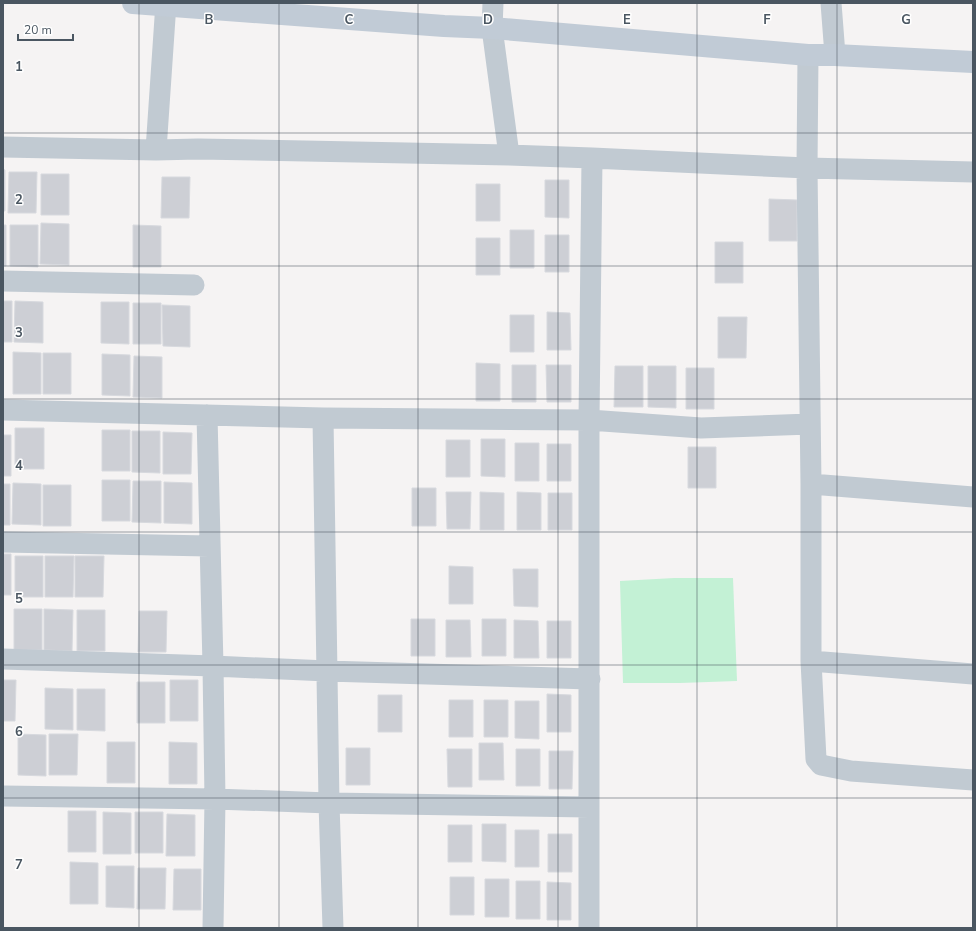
<svg xmlns="http://www.w3.org/2000/svg" width="976" height="931" font-family="'Nunito Sans',sans-serif">
<rect width="100%" height="100%" fill="#f5f3f3"/>
<!-- green -->
<path fill="#c3f1d5" d="M674,578H733L737,681L680,683H623L620,581Z"/>
<!-- building -->
<path fill="#cdcfd5" stroke="#d7d9de" d="M3,169L5,170V211H3Z
M9,172H37L36,213H8Z
M41,174H69V215H41Z
M162,177H190L189,218H161Z
M545,180H569V218L545,217Z
M476,184H500V221H476Z
M769,199L797,200V241H769Z
M41,223L69,224V265L40,264Z
M3,225H6V266H3Z
M10,225H38V267L10,266Z
M133,225L161,226V267H133Z
M510,230H534V268H510Z
M545,235H569V272H545Z
M476,238H500V275H476Z
M715,242H743V283H715Z
M3,301H12V342H3Z
M15,301L43,302V343L14,342Z
M101,302H129V344L101,343Z
M133,303H161V344H133Z
M162,305L190,306V347L163,346Z
M547,312L570,313L571,350H547Z
M510,315H534V352H510Z
M718,317H747L746,358H718Z
M13,352L41,353V394H13Z
M43,353H71V394H43Z
M102,354L130,355V396L102,395Z
M134,356L162,357V398L133,397Z
M476,363L500,364V401H476Z
M512,365H536V402H512Z
M546,365H571V402H547Z
M615,366H643V407H614Z
M648,366H676V408L648,407Z
M686,368H714V409H686Z
M15,428H44V469H15Z
M102,430H130V471H102Z
M132,431H160V473L132,472Z
M163,432L192,433L191,474H163Z
M3,435H11V476H3Z
M481,439H505V477L481,476Z
M446,440H470V477H446Z
M515,443H539V481H515Z
M547,444H571V481H547Z
M688,447H716V488H688Z
M102,480H130V521H102Z
M133,481H161V523L132,522Z
M164,482L192,483V524L164,523Z
M13,483L41,484V525L12,524Z
M3,484H10V525H3Z
M43,485H71V526H43Z
M412,488H436V526H412Z
M446,492H471L470,529H447Z
M480,492L504,493V530H480Z
M517,492L541,493V530H517Z
M548,493H572V530H548Z
M3,554H11V595H3Z
M15,556H43V597H15Z
M45,556H74L73,597H45Z
M75,556H104L103,597H75Z
M449,566L473,567V604H449Z
M513,569H538V607L514,606Z
M14,609H42V650H14Z
M44,609L73,610L72,651L44,650Z
M77,610H105V651H77Z
M139,611H167L166,652H138Z
M411,619H435V656H411Z
M482,619H506V656H482Z
M446,620H470L471,657H446Z
M514,620L538,621L539,658H514Z
M547,621H571V658H547Z
M3,680H16L15,721H3Z
M170,680H198V721H170Z
M137,682H165V723H137Z
M45,688L73,689V730L45,729Z
M77,689H105V731L77,730Z
M547,694L571,695V732H547Z
M378,695H402V732H378Z
M449,700H473V737H449Z
M484,700H508V737H484Z
M515,701H539V739L515,738Z
M18,734L46,735V776L18,775Z
M49,734H78L77,775H49Z
M107,742H135V783H107Z
M169,742L197,743V784H169Z
M479,743H503L504,780H479Z
M346,748H370V785H346Z
M447,749H472V787H448Z
M516,749H540V786H516Z
M549,751H573L572,789H549Z
M68,811H96V852H68Z
M103,812L131,813V854H103Z
M135,812H163V853H135Z
M167,814L195,815V856H166Z
M482,824H506V862L482,861Z
M448,825H472V862H448Z
M515,830H539V867H515Z
M548,834H572V872H548Z
M70,862L98,863V904H70Z
M106,866H134V908L106,907Z
M138,868H166L165,909H137Z
M174,869H201V910H173Z
M450,877H474V915H450Z
M485,879H509V917H485Z
M516,881H540V919H516Z
M547,882L571,883V920H547Z"/>
<g fill="none" stroke-linecap="round" stroke-linejoin="round">
<!-- street -->
<path stroke="#c1cad2" stroke-width="21" d="M493,3L492,28L509,155
M831,3L835,55
M3,147L156,150L198,149L509,155L592,158L589,420V928
M156,150L166,3
M592,158L807,168L808,55
M973,172L807,168L811,484V661L816,759L821,765L851,771L973,780
M3,281L194,285
M3,410L323,418L589,420L701,428L810,424
M207,415L213,666L215,799L213,928
M323,418L329,803L333,928
M811,484L973,497
M3,542L209,546
M3,659L213,666L327,671L590,679
M811,661L973,674
M3,796L215,799L329,803L589,807"/>
<!-- secondary -->
<path stroke="#c1cbd6" stroke-width="22" d="M133,3L444,26L492,28L808,55H835L973,62"/>
</g>
<!-- grid -->
<path fill="none" stroke="#4a5661" stroke-width="1" stroke-opacity="0.55" d="M139,3V928M279,3V928M418,3V928M558,3V928M697,3V928M837,3V928M3,133H973M3,266H973M3,399H973M3,532H973M3,665H973M3,798H973"/>
<g font-size="13" text-anchor="middle" font-weight="bold" fill="#4a5661" stroke="#fff" stroke-width="3" stroke-linejoin="round" paint-order="stroke">
<text x="209" y="24">B</text>
<text x="349" y="24">C</text>
<text x="488" y="24">D</text>
<text x="627" y="24">E</text>
<text x="767" y="24">F</text>
<text x="906" y="24">G</text>
<text x="19" y="71">1</text>
<text x="19" y="204">2</text>
<text x="19" y="337">3</text>
<text x="19" y="470">4</text>
<text x="19" y="603">5</text>
<text x="19" y="736">6</text>
<text x="19" y="869">7</text>
</g>
<!-- border -->
<rect width="976" height="931" fill="none" stroke="#4a5661" stroke-width="8"/>
<!-- scale -->
<path d="M18 34v6h55v-6" fill="none" stroke="#4a5661" stroke-width="2"/>
<text x="24" y="34" font-size="12" fill="#4a5661" stroke="#ffffff" stroke-width="3" paint-order="stroke">20 m</text>
</svg>
